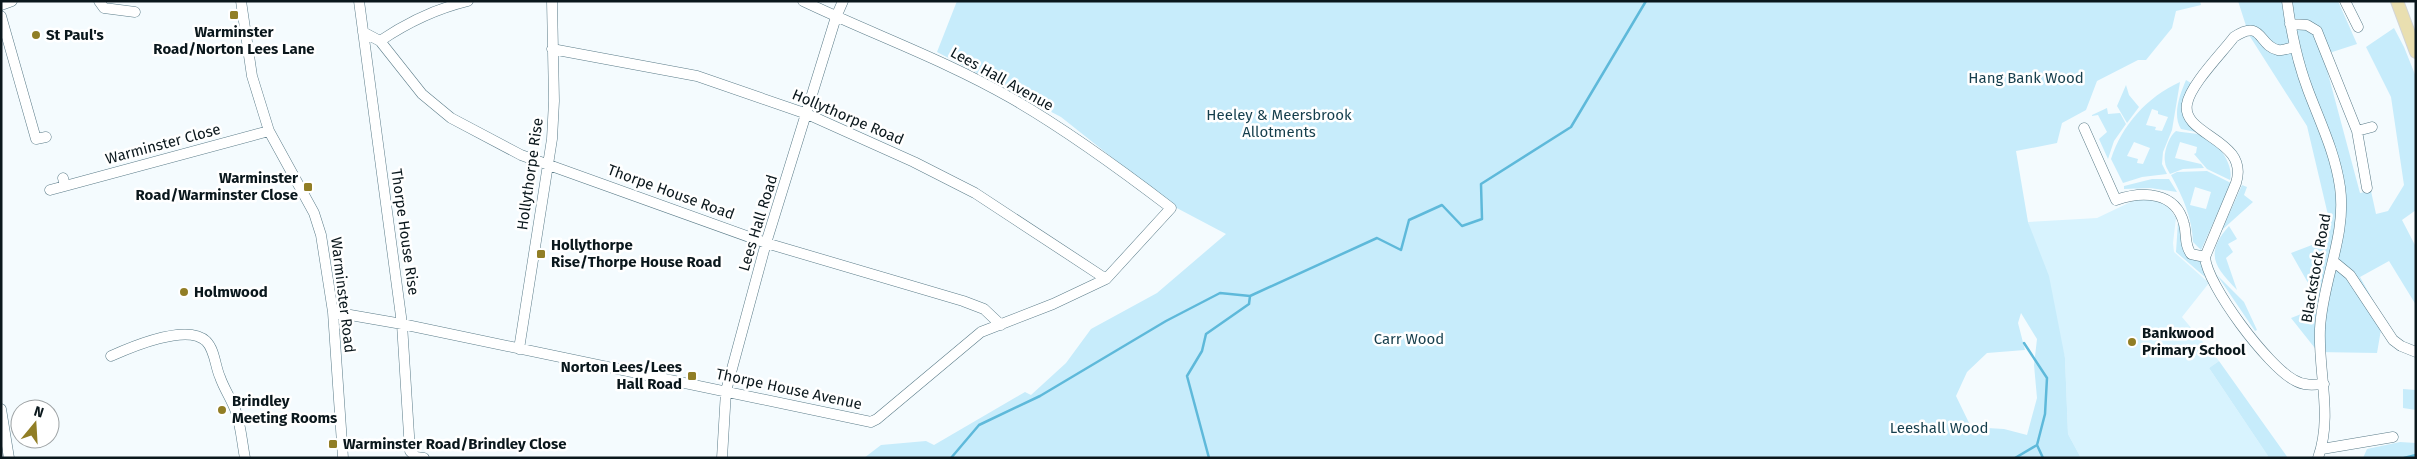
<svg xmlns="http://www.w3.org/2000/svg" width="2417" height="459" font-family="'Fira Sans',sans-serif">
<rect width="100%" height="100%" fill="#f4fbfe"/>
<!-- built -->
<path fill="#d8f3fe" d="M2139,198L2165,202L2176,218L2173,243L2174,252L2209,283L2182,317L2219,361L2209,368L2268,456L2265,458H2081L2068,434L2065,358L2028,222L2097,218Z"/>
<!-- green -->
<path fill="#c7ecfb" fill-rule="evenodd" d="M957,1H2200L2201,5L2176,11L2172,28L2146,60H2138L2097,81L2086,110L2062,123L2057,143L2016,151L2028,222L2049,276L2065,358L2068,434L2081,458H864L881,445L926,441L934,445L1025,392L1031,395L1066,363L1091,329L1157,293L1226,234L1173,206L1061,117L937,52ZM2021,313L2037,339L2034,365L2037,398L2027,435L2004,429L1971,427L1956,396L1967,372L1987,353L2025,350L2018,323Z
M2238,1H2338L2357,44L2323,55L2360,193L2371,191L2376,214L2388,211L2404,185L2391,97L2366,47L2394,28L2404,47L2416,77V210L2402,220L2416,247V305L2389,261L2360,277L2383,318L2377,353L2318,352L2291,318L2309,311L2316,297L2291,253L2325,240L2328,215L2307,126L2249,35Z
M2186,80L2191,83C2179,109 2181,114 2201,133L2181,129C2172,115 2180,94 2186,80Z
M2180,82L2172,130L2163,152L2162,164L2167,174L2142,177L2123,183L2111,159C2122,125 2147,97 2180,82ZM2152,109L2158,111V114L2168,117L2162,131L2155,130L2156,127L2146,125ZM2134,142L2150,148L2143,164L2137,163L2138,159L2127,156Z
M2126,85L2129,95L2139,107L2127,123L2117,106Z
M2107,108L2108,114L2120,113L2126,124L2114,141L2108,159L2099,139L2107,132L2098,115L2092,116V115Z
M2176,131C2185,133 2199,133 2207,137C2220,145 2234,166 2230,180L2207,169L2194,154L2196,153L2197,147L2180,142L2175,158L2201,164L2204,168L2183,169L2170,174C2168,170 2165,166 2165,162C2163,153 2169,136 2176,131Z
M2207,171L2231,183L2201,250L2193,242C2192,218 2183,197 2171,175L2177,172ZM2195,187L2211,192L2206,209L2190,205Z
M2152,179H2169L2177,192L2150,188L2124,189V186Z
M2242,185L2247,187L2244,195L2253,202L2222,230Z
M2178,222L2201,262L2205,277L2176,252Z
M2229,226L2237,239L2228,244L2233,252L2226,258L2237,290C2215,267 2204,254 2229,226Z
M2217,275L2244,302L2257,330L2255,331Z
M2219,361L2288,458H2265L2268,456L2209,368Z
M2403,389L2416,390V410L2403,408Z
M2400,442L2416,443V458H2363L2367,449Z"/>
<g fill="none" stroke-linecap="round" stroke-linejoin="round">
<!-- stream -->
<path stroke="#5eb9da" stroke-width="2.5" d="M2024,343L2047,378L2045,414L2037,445L2043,458
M951,458L979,425L1040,396L1166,321L1220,293L1250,296L1377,238L1401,250L1409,220L1442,205L1462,226L1482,219L1481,184L1571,127L1646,1
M1209,458L1187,376L1202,351L1206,334L1249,304L1250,296
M2015,458L2037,445
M2404,458L2416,455"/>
<defs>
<path id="minor" d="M99,1L104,8L135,12
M241,1L252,76L269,131L314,213L321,235L333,312L343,458
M359,1L402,324L410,451L416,457L424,458
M2287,1C2291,32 2297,61 2308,90C2320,122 2335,152 2340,187C2347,236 2322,281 2320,329C2318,372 2333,416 2318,458
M2345,1L2358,27
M1,5L12,1
M1,16L36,139L46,137
M2290,24L2307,25L2317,31L2357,131L2367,188
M363,32L380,41L422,94L451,118L521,155L766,243L963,301L984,309L1001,325
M380,41C408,22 435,9 468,1
M2294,47C2289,48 2283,51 2278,50C2258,46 2263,18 2234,37C2222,53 2190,85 2187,104C2181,136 2250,139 2236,183L2205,257C2207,286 2268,366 2294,380C2304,386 2313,385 2324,384
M552,49L697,76L807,114L914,162L975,193L1106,279
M2084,128L2116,200C2142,191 2176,191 2184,224C2187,235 2184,244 2191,254L2205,257
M2357,131L2372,127
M63,178L65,186L269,131
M50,190L65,186
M2333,261L2350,275L2393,340L2401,346L2416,352
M333,312L402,324L871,422L877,419L981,332L1053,304L1106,279L1171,208C1120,169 1067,130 1011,98C945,60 872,34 803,1
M519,349L552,139L554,101L552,1
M111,356C131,347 187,323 206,341C215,350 215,366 220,377C224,389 232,400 236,412C241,426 242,443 245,458
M1,409L9,458
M2322,449L2393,437
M722,458L726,391L766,243L836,17L843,1"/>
<path id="major" d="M2397,1L2416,52"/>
</defs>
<!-- minor casing -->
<use href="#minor" stroke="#5b7c89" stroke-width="11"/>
<!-- major casing -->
<use href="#major" stroke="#d3d5d6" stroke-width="14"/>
<!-- minor -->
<use href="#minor" stroke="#fff" stroke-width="10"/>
<!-- major -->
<use href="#major" stroke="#e9dfb0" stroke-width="12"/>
</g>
<!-- markers -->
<g fill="#917e25" stroke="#fff" stroke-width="2">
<rect x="229" y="10" width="10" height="10" rx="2.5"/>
<circle cx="36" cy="35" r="5"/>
<rect x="303" y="182" width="10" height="10" rx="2.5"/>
<rect x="536" y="249" width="10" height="10" rx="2.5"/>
<circle cx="184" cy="292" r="5"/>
<circle cx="2132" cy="342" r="5"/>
<rect x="687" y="371" width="10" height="10" rx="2.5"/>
<circle cx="222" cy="410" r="5"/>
<rect x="328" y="439" width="10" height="10" rx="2.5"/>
</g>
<g text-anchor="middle" stroke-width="5" stroke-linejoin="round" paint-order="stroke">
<!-- poi labels -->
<g font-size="15" font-weight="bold" fill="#0a171c" stroke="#fff" text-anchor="start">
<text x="234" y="37" text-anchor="middle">Warminster<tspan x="234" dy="17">Road/Norton Lees Lane</tspan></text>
<text x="46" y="40">St Paul's</text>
<text x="298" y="183" text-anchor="end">Warminster<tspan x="298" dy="17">Road/Warminster Close</tspan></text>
<text x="551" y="250">Hollythorpe<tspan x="551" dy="17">Rise/Thorpe House Road</tspan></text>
<text x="194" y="297">Holmwood</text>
<text x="2142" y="338">Bankwood<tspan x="2142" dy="17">Primary School</tspan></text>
<text x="682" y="372" text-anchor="end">Norton Lees/Lees<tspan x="682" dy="17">Hall Road</tspan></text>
<text x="232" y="406">Brindley<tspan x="232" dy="17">Meeting Rooms</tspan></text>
<text x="343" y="449">Warminster Road/Brindley Close</text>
</g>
<!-- park labels -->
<g font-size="15" fill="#153e4c" stroke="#fff">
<text x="2026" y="83">Hang Bank Wood</text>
<text x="1279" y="120">Heeley &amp; Meersbrook<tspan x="1279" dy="17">Allotments</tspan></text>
<text x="1409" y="344">Carr Wood</text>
<text x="1939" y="433">Leeshall Wood</text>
</g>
<!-- street labels -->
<g font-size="15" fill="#0a171c" stroke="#fff">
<text transform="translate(1002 79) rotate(29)" y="5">Lees Hall Avenue</text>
<text transform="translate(848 117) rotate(23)" y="5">Hollythorpe Road</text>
<text transform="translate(163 144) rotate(-15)" y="5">Warminster Close</text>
<text transform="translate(530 174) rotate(-82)" y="5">Hollythorpe Rise</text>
<text transform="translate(671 192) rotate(20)" y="5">Thorpe House Road</text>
<text transform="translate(758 223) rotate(-73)" y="5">Lees Hall Road</text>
<text transform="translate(405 232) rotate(82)" y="5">Thorpe House Rise</text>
<text transform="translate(2316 268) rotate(-80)" y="5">Blackstock Road</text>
<text transform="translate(343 295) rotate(83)" y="5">Warminster Road</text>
<text transform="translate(789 389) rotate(12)" y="5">Thorpe House Avenue</text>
</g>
</g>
<!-- border -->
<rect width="2417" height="459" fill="none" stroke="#0a171c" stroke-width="5"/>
<!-- north arrow -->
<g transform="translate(35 424) rotate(18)"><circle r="24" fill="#ffffff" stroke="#9da2a4"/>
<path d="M0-4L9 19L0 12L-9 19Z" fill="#917e25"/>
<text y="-8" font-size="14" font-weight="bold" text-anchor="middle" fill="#0a171c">N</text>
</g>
</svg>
